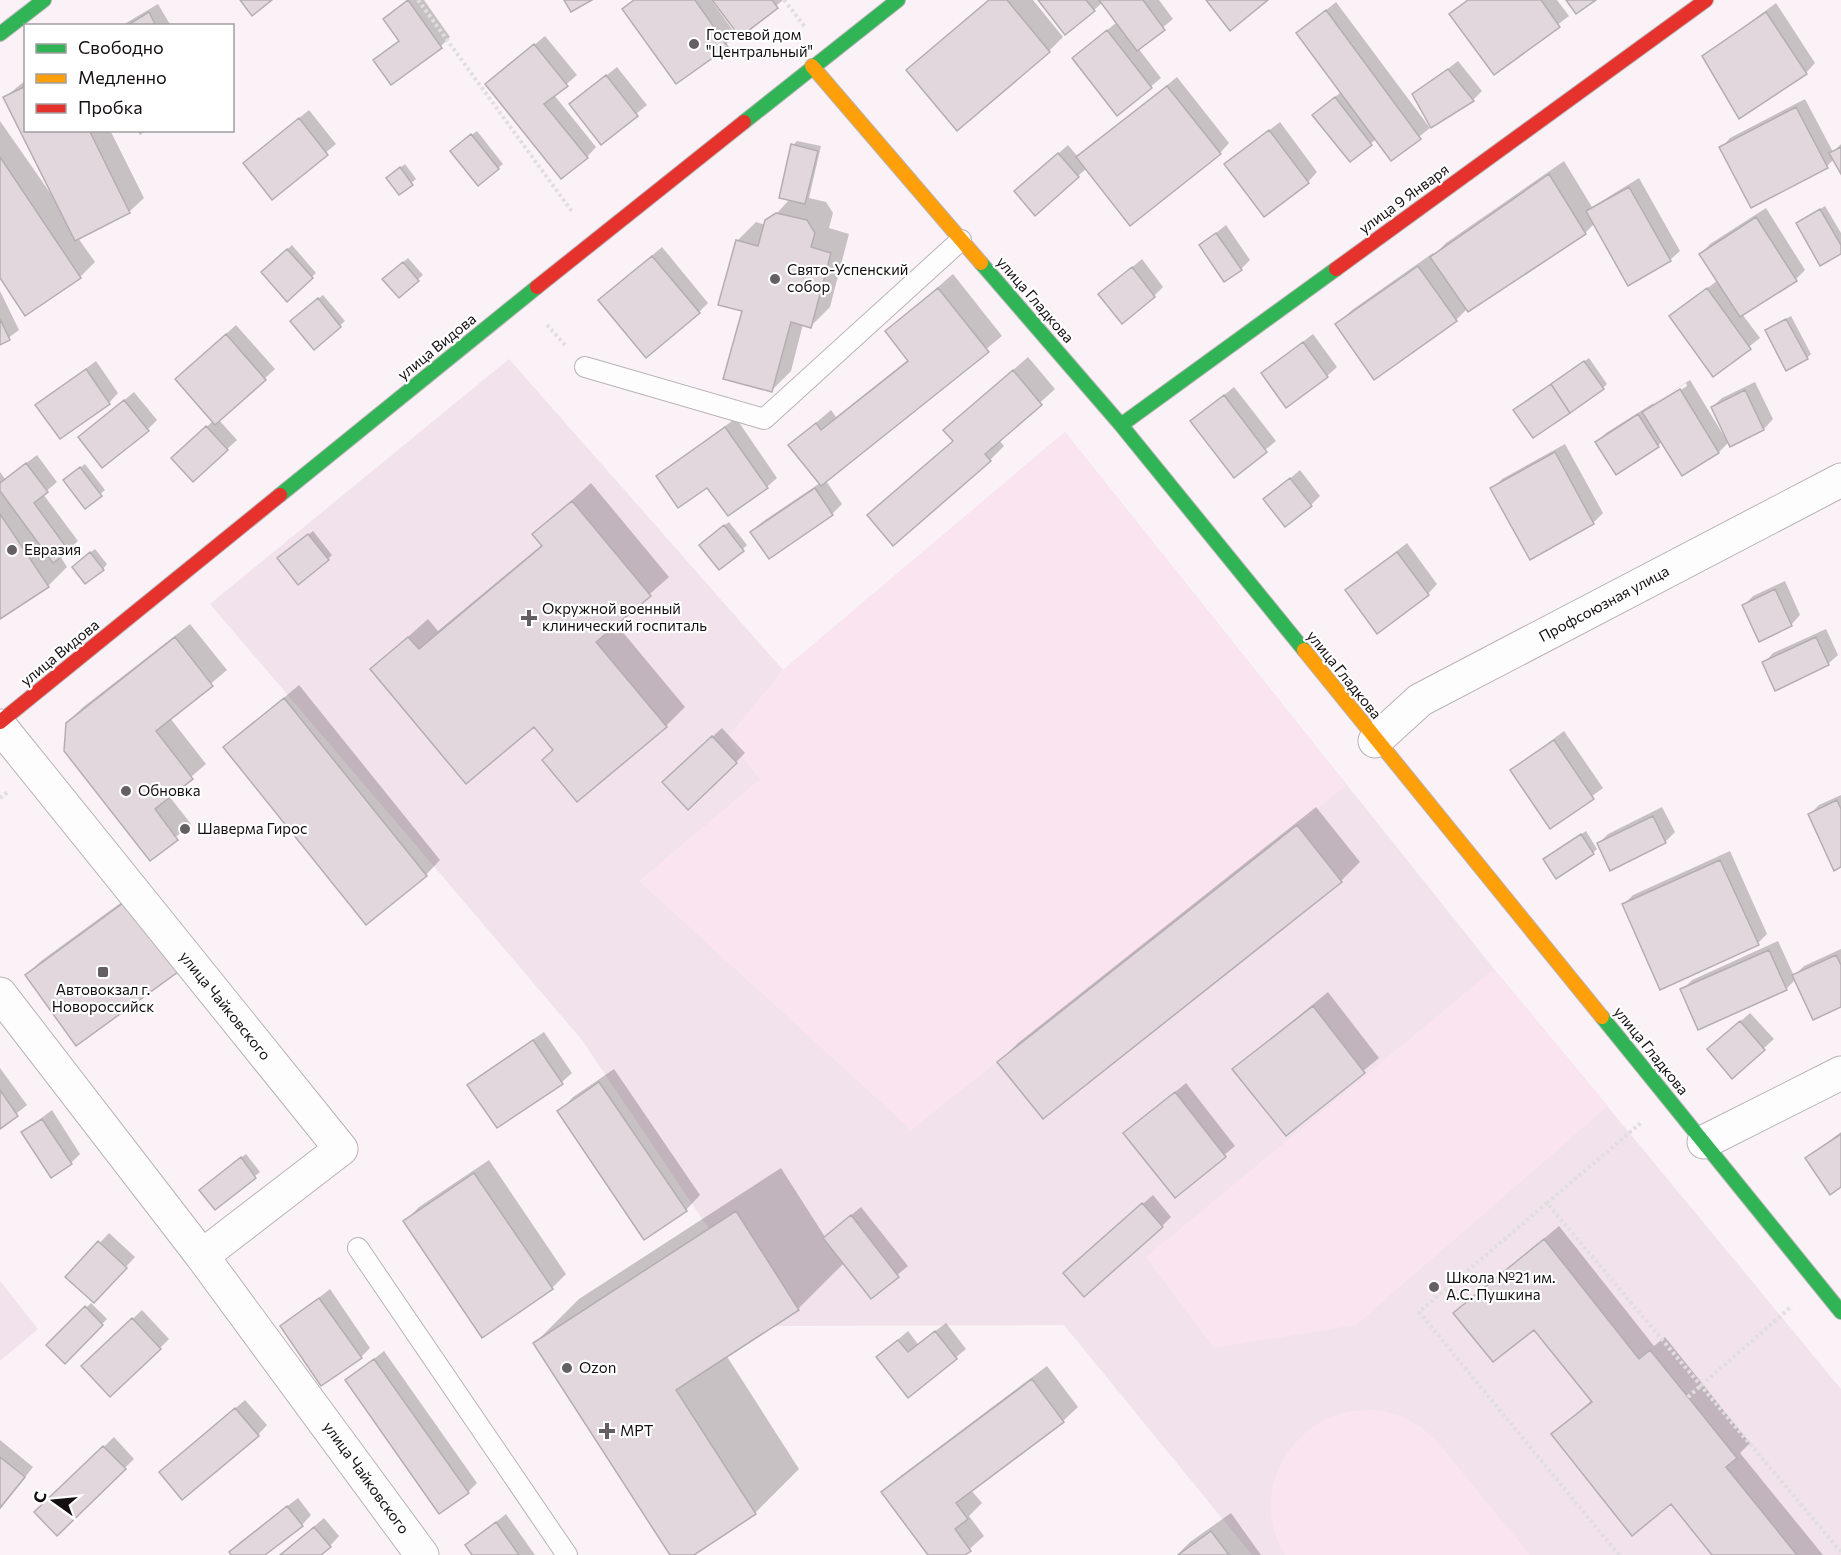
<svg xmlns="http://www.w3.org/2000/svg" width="1841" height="1555" font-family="Commissioner,sans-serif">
<rect width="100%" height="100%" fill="#faf2f6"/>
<!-- built -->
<path fill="#f2e2eb" d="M509,359L783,670L1065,432L1494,969L1841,1389V1555H1252L1064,1325L774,1326L582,1040L210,604Z
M0,1281L38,1329L0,1361Z"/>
<!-- green -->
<path fill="#f9e4f0" d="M1065,432L1347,785L911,1130L639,881L760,779L727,738L783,670Z
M1494,969L1608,1106L1356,1325L1214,1348L1146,1257Z
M1376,1410L1400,1415L1421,1427L1439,1444L1530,1555H1285C1254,1505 1276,1445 1326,1419C1341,1411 1359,1410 1376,1410Z"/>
<!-- shadow -->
<path fill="#0003" fill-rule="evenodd" d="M407,0H424L450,37L441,46L375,60L399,40L385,19Z
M633,0H711L737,36L677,82L624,9Z
M714,0H783L741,35Z
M988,0H1033L1063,37L1049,51L908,70Z
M1040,0H1159L1173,19L1138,48L1161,78L1118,114L1074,58L1117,22L1103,2L1094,10Z
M1467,0H1557L1569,16L1494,73L1451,14Z
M1336,2L1430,128L1391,159L1376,139L1351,160L1314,115L1341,92L1298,33Z
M1776,3L1815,63L1806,73L1704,56Z
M158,4L171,26H121Z
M545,36L577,75L554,95L596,147L587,157L487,84Z
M1458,61L1482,91L1473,100L1414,95Z
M617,67L647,105L601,143L571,104Z
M1177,77L1229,143L1220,153L1087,168L1078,176L1026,182L1068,145L1078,157Z
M26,80V130H110L144,198L129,212L78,238L95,262L80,277L26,314L0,275V121L60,207L5,97Z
M1805,99L1833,152L1841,144V171L1834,159L1827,166L1721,148L1730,138Z
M309,110L336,144L272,198L245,163Z
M1280,122L1317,172L1308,182L1226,164Z
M137,130H147L140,135Z
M477,131L503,164L478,184L456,147Z
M797,141L821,146L809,198L826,202L833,213L829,228L849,234L830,307L811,326L803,324L791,371L772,390L744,310L737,241L756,222L766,225L790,199L793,145Z
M1564,161L1592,207L1639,178L1680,251L1670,260L1595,223L1585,233L1467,309L1456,320L1337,324L1352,310L1433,253L1434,255L1446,243Z
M405,164L416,179L399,193L392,174Z
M1825,206L1841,233V252L1798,224Z
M1766,208L1805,270L1796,279L1742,314L1760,338L1713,375L1671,316L1718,280L1701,254L1710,244Z
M1226,225L1250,260L1241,269L1201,245Z
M292,245L316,273L287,300L263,272Z
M662,247L708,303L699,312L610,291Z
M408,258L423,275L399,296L389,275Z
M1142,259L1163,287L1154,296L1100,294Z
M953,274L1002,336L826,481L842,504L832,514L769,557L752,532L762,522L820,483L790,445L831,410L836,417L909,359L887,331Z
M0,291L19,330L0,344Z
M323,295L345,321L314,348L296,317Z
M1791,316L1811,354L1807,358L1767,330Z
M236,325L275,369L219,420L237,440L193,480L182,449L213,421L186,369Z
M1313,334L1337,367L1327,376L1262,373Z
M1028,357L1055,389L999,440L1004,446L990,460L869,515L954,440L945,430Z
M1589,358L1607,384L1603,388L1520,406Z
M96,361L118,393L109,403L37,405Z
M1690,380L1724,436L1726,435L1712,407L1722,398L1755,382L1773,419L1764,429L1731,445L1729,442L1719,452L1682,474L1662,441L1658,446L1597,442L1606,433ZM1686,383L1687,386L1653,407V403Z
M1234,387L1276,441L1234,476L1192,421Z
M134,392L157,420L148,429L80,437Z
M736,418L777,478L767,487L708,485L658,476Z
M1565,444L1603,513L1593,523L1492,489L1502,479Z
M37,455L57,482L43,494L78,541L60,556L67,567L48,586L0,618V472L5,479Z
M85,464L105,490L85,507L69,476Z
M1300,470L1320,496L1311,505L1265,500Z
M591,483L669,577L616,624L685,707L666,726L555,749L534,725L372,669L428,619L438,631L543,544L534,534Z
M729,522L747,545L743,549L705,540Z
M313,531L332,555L328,559L284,554Z
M1407,543L1437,584L1428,594L1347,590Z
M95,549L107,564L103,569L78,562Z
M1785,581L1800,615L1791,625L1744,605L1753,596Z
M190,624L227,670L170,718L206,764L169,796L191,824L150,859L67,723L82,708Z
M1826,629L1838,655L1828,664L1764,663L1773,653Z
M299,685L440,860L426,875L225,747Z
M722,728L745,753L736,762L673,773Z
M1564,731L1603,788L1550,827L1512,770Z
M1841,795V866L1810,814L1819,805Z
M1316,807L1360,862L1341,881L999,1062L1018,1043Z
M1662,807L1675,832L1665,842L1599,843L1608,834Z
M1586,831L1597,849L1593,853L1544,859Z
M1730,851L1767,934L1758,943L1624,904L1633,895Z
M145,885L181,968L26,975L41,961Z
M1778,941L1794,976L1804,966L1841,949V1006L1796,979L1786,989L1682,990L1692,980Z
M1328,992L1379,1058L1286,1134L1234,1069Z
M1750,1013L1774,1039L1732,1077L1719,1040Z
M544,1032L572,1073L562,1082L497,1126L469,1085L479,1076Z
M0,1068L27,1105L0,1127Z
M614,1069L700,1195L686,1210L559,1112L573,1097Z
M1186,1083L1235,1146L1175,1196L1125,1133Z
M52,1110L80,1154L71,1163L23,1132Z
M1841,1132V1185L1807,1158Z
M246,1154L260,1172L215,1208L205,1185Z
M489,1160L566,1274L552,1288L405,1221L419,1207Z
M781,1168L825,1237L861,1207L908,1266L871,1297L844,1263L799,1308L726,1355L799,1469L755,1513L691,1555H671L535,1343L579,1299Z
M1153,1195L1171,1217L1162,1226L1075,1263Z
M1559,1226L1654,1346L1665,1337L1702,1383L1750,1443L1740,1453L1823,1555H1714L1671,1502L1553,1434L1592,1400L1534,1327L1455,1313Z
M109,1233L135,1257L103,1292L68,1277Z
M330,1289L370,1348L361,1357L282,1327Z
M91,1303L107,1319L65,1361L48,1345Z
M142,1310L169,1339L160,1348L83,1366Z
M946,1323L966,1349L909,1396L878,1357L908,1331L918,1344Z
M384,1351L477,1483L468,1492L347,1380Z
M1047,1366L1078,1407L1063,1421L971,1490L982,1503L969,1516L984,1536L963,1555H930L883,1492L898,1478Z
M245,1400L267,1425L258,1435L161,1472Z
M114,1437L134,1459L57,1534L36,1512Z
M0,1440L33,1467L0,1509Z
M298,1498L311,1515L302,1525L262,1555H233L231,1552L240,1542Z
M1231,1513L1261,1555H1177L1190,1542Z
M506,1514L535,1555H474L467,1545Z
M324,1518L339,1536L330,1546L318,1555H281Z"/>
<!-- building -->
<path fill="#e1d7dd" stroke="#b4aeb2" stroke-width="1.5" d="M240,0H272L252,16Z
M408,0L442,48L391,85L373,60L399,41L383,19Z
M564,0H592L571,12Z
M634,0H695L728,47L676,84L622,9Z
M712,0H772L778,8L740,37Z
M989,0H1007L1050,52L957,131L906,70Z
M1038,0H1086L1095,11L1065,35Z
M1099,0H1143L1165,30L1137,51Z
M1206,0H1268L1230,31Z
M1468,0H1541L1560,27L1494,75L1449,14Z
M1566,0H1596L1576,14Z
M1326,10L1421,139L1391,161L1296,33Z
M149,12L156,26H126Z
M1766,12L1807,74L1739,119L1702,56Z
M1107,30L1152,88L1117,116L1072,58Z
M534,44L568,86L544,104L588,158L561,179L485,84Z
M1448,69L1474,101L1431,128L1412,94Z
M606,75L638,116L601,145L569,104Z
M26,86V130H89L130,213L75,241L3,97Z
M1167,86L1221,154L1130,226L1076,157Z
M1335,97L1372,145L1350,162L1312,115Z
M1796,107L1828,168L1751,208L1719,147Z
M299,118L328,155L272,200L243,163Z
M1269,130L1309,183L1264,217L1224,164Z
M471,134L499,169L478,186L450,151Z
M791,144L818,151L805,204L779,198Z
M1841,147V174L1829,153Z
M1058,153L1079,177L1035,216L1014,191Z
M0,157L81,278L25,316L0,278Z
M400,167L413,185L399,195L386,178Z
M1549,174L1586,234L1468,312L1430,257Z
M1629,187L1671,261L1628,286L1586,211Z
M1820,209L1841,245V254L1820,266L1796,223Z
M776,213L807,220L815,233L811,247L831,253L811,328L791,322L772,392L723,379L742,311L718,305L736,240L758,246L765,220Z
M1756,217L1797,281L1740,317L1699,254Z
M1216,233L1242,270L1224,282L1199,245Z
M287,249L313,278L287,302L261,272Z
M652,256L700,313L646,358L598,300Z
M403,262L419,281L399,298L382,279Z
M1418,266L1457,321L1374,380L1335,324Z
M1132,267L1155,297L1122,324L1098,294Z
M938,288L989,352L821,486L788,445L816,423L821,430L908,361L885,331Z
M1707,288L1751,349L1713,377L1669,316Z
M318,298L341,327L314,350L290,321Z
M0,319L10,340L0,345Z
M1786,319L1808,359L1786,371L1765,330Z
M226,334L266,380L215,425L175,379Z
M1303,342L1328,377L1286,408L1261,373Z
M1584,361L1604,389L1570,413L1551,384Z
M86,369L110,404L60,439L35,405Z
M1013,370L1042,405L985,454L991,461L893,546L867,515L953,441L943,430Z
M1551,384L1570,413L1533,438L1513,410Z
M1680,389L1719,453L1682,476L1642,412Z
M1745,390L1764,430L1730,447L1711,407Z
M1224,395L1267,452L1234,478L1190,421Z
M124,400L149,431L102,468L78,437Z
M1638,414L1659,447L1616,475L1595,442Z
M206,426L228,450L193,482L171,458Z
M725,427L768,488L728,516L707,488L678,508L656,476Z
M1555,452L1594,524L1530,560L1490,488Z
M26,463L48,492L34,503L69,551L53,563L0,491V483Z
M80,467L102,496L85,509L63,480Z
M1290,478L1312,506L1285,527L1263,499Z
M815,488L833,515L769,559L750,532Z
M572,501L651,596L596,642L667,727L577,802L542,760L553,750L534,727L466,784L370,669L408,637L419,649L542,546L532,534Z
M0,514L49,587L0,619Z
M724,525L744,551L719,570L699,545Z
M308,534L329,560L298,585L277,558Z
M90,552L104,570L85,584L72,567Z
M1397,552L1429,595L1377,634L1345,590Z
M1775,589L1792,626L1759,642L1742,605Z
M175,637L213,686L156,731L193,779L155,809L178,840L150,861L64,751L66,723Z
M1816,637L1829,665L1775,691L1762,662Z
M284,698L427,876L366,925L223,747Z
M712,736L737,763L688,810L662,782Z
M1554,740L1594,799L1550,829L1510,770Z
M1837,800L1841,809V867L1834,871L1808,814Z
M1653,816L1666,843L1610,871L1597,843Z
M1297,825L1342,882L1043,1119L997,1062Z
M1581,834L1594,854L1556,879L1543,859Z
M1720,860L1759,945L1660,990L1622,904Z
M130,898L182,969L76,1046L25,975Z
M1769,950L1787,990L1698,1030L1680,989Z
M1836,955L1841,965V1007L1813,1020L1792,975Z
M1313,1006L1365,1073L1286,1136L1232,1069Z
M1740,1021L1765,1050L1732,1079L1707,1049Z
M533,1040L563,1084L497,1128L467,1085Z
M599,1082L687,1211L644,1240L557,1111Z
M0,1090L18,1116L0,1129Z
M1175,1092L1226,1157L1175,1198L1123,1133Z
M42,1119L72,1164L51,1178L21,1132Z
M1841,1134V1187L1830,1195L1805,1158Z
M241,1157L256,1178L215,1210L199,1190Z
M474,1173L553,1289L482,1338L403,1221Z
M1142,1203L1163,1227L1084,1297L1063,1273Z
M736,1211L799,1310L676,1390L756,1514L694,1555H670L533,1343Z
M851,1215L899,1277L871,1299L823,1238Z
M1544,1239L1639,1359L1650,1350L1688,1397L1737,1458L1726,1467L1797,1555H1712L1671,1504L1632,1536L1551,1434L1592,1402L1534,1330L1493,1362L1453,1313Z
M98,1241L127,1268L94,1303L65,1277Z
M319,1298L362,1358L321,1386L280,1326Z
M85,1306L103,1325L65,1364L46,1345Z
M132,1318L161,1349L110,1397L81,1366Z
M935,1331L957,1359L908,1398L876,1357L898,1340L908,1352Z
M374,1359L469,1493L439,1514L345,1380Z
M1032,1379L1064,1422L956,1503L968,1519L955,1529L971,1551L965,1555H928L881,1492Z
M235,1408L259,1436L182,1500L159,1472Z
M103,1446L126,1469L57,1536L34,1512Z
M0,1457L25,1477L0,1508Z
M287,1506L303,1526L265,1555H231L229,1552Z
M496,1522L519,1555H472L465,1545Z
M314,1527L331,1547L321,1555H280Z
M1211,1531L1229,1555H1178Z"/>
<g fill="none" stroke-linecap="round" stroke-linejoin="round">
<defs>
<path id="lane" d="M585,367L764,419L961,240
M358,1248L567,1555"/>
<path id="street" d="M0,726L341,1149L202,1256
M1375,741L1420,700L1841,480
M0,994L202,1256L422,1555
M1704,1142L1841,1073"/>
<path id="fast" d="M0,34L44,0
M744,122L898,0
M981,263L1121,425L1304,650
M1121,425L1336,269
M280,495L537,287
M1602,1017L1841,1312"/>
<path id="slow" d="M812,66L981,263
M1304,650L1602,1017"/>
<path id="jam" d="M1336,269L1706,0
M537,287L744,122
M0,722L280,495"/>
</defs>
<!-- lane casing -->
<use href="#lane" stroke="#b9b3b6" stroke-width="22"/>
<!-- street casing -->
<use href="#street" stroke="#b9b3b6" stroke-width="35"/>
<!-- fast casing -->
<use href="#fast" stroke="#b9b3b6" stroke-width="16"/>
<!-- slow casing -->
<use href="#slow" stroke="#b9b3b6" stroke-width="16"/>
<!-- jam casing -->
<use href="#jam" stroke="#b9b3b6" stroke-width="16"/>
<!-- path -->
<path stroke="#e0dedf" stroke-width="4" stroke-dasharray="3 3" stroke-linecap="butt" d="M418,0L573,213
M784,0L806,28
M547,325L566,346
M0,798L9,791
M1547,1203L1642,1122
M1688,1397L1792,1306
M1619,1555L1419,1312L1547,1203L1841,1552"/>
<!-- lane -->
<use href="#lane" stroke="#fefdfe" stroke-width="20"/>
<!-- street -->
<use href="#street" stroke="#fefdfe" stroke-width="33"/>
<!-- fast -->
<use href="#fast" stroke="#30b455" stroke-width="14"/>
<!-- slow -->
<use href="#slow" stroke="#ff9f0a" stroke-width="14"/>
<!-- jam -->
<use href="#jam" stroke="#e5322d" stroke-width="14"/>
</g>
<!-- markers -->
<g fill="#645f62" stroke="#fff" stroke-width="2">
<circle cx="694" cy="44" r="6"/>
<circle cx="775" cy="279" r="6"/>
<circle cx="12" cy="550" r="6"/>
<path d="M526 609h6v6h6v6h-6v6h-6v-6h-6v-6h6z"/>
<circle cx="126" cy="791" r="6"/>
<circle cx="185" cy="829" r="6"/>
<rect x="97" y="966" width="12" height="12" rx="3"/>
<circle cx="1434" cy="1287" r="6"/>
<circle cx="567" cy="1368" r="6"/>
<path d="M604 1422h6v6h6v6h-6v6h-6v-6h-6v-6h6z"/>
</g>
<g text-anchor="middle" stroke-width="4.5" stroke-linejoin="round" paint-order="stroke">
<!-- poi labels -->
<g font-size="15" fill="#141012" stroke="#fff" text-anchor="start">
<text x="706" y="40">Гостевой дом<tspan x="706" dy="17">"Центральный"</tspan></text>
<text x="787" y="275">Свято-Успенский<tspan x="787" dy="17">собор</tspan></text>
<text x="24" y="555">Евразия</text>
<text x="542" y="614">Окружной военный<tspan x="542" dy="17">клинический госпиталь</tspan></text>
<text x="138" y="796">Обновка</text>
<text x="197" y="834">Шаверма Гирос</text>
<text x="103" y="995" text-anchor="middle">Автовокзал г.<tspan x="103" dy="17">Новороссийск</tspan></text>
<text x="1446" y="1283">Школа №21 им.<tspan x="1446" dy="17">А.С. Пушкина</tspan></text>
<text x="579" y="1373">Ozon</text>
<text x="620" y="1436">МРТ</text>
</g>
<!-- street labels -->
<g font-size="15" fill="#141012" stroke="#fff">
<text transform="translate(1404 199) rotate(-36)" y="5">улица 9 Января</text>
<text transform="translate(1035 300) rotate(49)" y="5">улица Гладкова</text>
<text transform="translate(437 347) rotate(-39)" y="5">улица Видова</text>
<text transform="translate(1604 604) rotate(-28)" y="5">Профсоюзная улица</text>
<text transform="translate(60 653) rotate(-39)" y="5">улица Видова</text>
<text transform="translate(1344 675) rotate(51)" y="5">улица Гладкова</text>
<text transform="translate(225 1006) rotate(51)" y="5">улица Чайковского</text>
<text transform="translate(1651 1051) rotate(51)" y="5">улица Гладкова</text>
<text transform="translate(366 1478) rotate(54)" y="5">улица Чайковского</text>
</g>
</g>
<!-- legend -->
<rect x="24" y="24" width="210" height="108" fill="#ffffff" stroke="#a19fa0" stroke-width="1.5"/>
<rect x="36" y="44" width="30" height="9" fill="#30b455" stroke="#a19fa0" stroke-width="1.5"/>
<text x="78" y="54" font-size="18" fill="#141012">Свободно</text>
<rect x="36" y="74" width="30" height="9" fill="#ff9f0a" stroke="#a19fa0" stroke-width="1.5"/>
<text x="78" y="84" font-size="18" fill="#141012">Медленно</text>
<rect x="36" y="104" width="30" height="9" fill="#e5322d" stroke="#a19fa0" stroke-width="1.5"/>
<text x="78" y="114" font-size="18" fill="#141012">Пробка</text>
<!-- north arrow -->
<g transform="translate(54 1501) rotate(285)" stroke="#ffffff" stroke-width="4.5" paint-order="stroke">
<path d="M0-4.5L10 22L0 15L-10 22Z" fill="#141012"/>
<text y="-9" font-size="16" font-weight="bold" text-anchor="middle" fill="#141012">С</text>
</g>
</svg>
